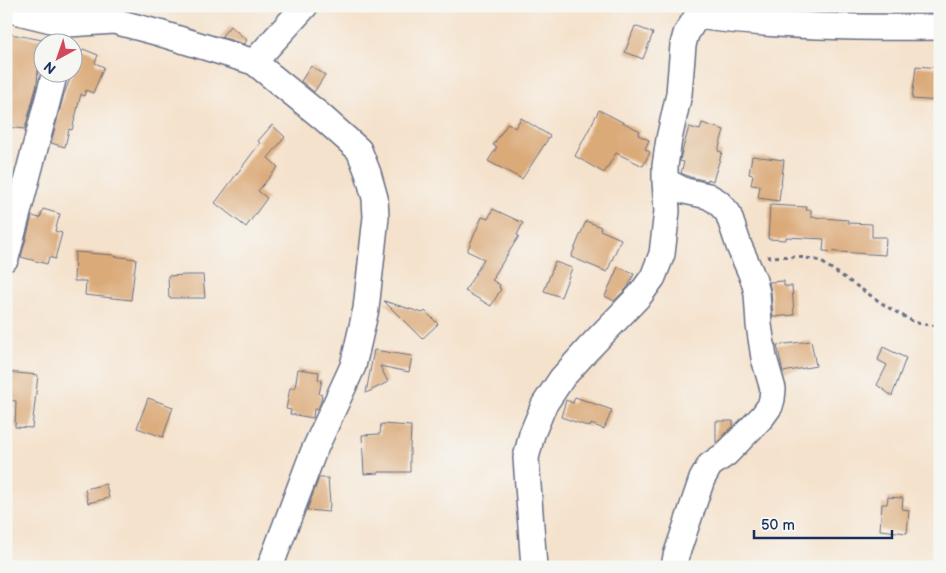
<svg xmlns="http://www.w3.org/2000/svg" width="946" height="573" font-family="'Balsamiq Sans',sans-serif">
<rect width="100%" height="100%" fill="#f6f6f2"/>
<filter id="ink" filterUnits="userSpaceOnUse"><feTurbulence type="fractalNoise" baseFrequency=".02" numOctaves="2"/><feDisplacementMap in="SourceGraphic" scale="10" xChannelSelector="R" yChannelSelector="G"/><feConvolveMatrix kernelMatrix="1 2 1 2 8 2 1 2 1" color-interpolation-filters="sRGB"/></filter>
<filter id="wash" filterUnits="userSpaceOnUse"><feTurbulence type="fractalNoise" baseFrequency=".0096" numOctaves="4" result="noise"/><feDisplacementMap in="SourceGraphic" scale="20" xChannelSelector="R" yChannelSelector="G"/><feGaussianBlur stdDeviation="1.12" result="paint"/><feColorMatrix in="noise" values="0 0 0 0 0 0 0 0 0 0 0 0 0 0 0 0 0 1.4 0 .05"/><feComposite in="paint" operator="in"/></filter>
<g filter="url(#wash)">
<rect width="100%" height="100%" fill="#f5e2cc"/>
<g id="blocks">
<!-- building -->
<path fill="#dbaa79" d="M230,26L247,40L244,44L221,37Z
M635,26L653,33L643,59L625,52Z
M6,33L42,40V66L40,71L38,70L37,84L25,129L6,127Z
M83,49L98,55L95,63L104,67L93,93L86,90L84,96L81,94L72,130L69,129L65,147L51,143L64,94L72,74V50L81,53Z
M311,66L325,75L314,92L301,81Z
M916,66L940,68V101L912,99Z
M599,110L640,131L638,135L649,140L645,149L650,152L643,166L616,153L604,173L575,156Z
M521,118L550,136L522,179L488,161L497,147L493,145L508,123L515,128Z
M702,123L724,130L718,151L722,152L713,181L708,179V181L690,177L681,173L684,162L680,161L681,155L689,127L700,130Z
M272,125L285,137L268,158L278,167L258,191L267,198L246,227L215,203L260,143L258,141Z
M752,156L784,160L779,201L758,198L760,186L751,185L753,175L749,174Z
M770,205L807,207L806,210H811V217L848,220V223L872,224V237H886L885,255L823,251L824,239L786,237V240L768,239Z
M43,209L60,214L55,231L62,233L55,259L49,257L47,264L21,257L32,216L40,218Z
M493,209L523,223L517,235L519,236L494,276L495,277L492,280L500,285L499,288L501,289L491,306L465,291L484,259L467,251L482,217L488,219Z
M586,221L601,227L600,230L621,239L607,272L571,257Z
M75,252L114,255L113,256L136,259L131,300L85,295L86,281H74Z
M555,262L572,268L561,297L544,291Z
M618,267L634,274L628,287L614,301L605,296Z
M187,275H203L205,298H169L168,276Z
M784,281V286H792L794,315L773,317L771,292L769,282Z
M384,301L423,313L425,311L438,324L422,339Z
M811,341L816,366L783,372L777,345Z
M883,347L906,358L892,396L877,385L887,365L878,360Z
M374,350L412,356L409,372L380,366L388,382L366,393Z
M298,369L319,372L318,379L322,380L319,394L322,395L321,402L317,410L314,409L313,418L290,414L291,410L286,409L290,388H295Z
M6,372L38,375L32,428L15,427L16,401L6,400Z
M575,397L612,410L604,429L591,424L590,427L561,417L566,400L573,403Z
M148,398L173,407L163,437L137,428Z
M716,421H733V426L716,443Z
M381,424L411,426L410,448V472H379V473L364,474L362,435L380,434Z
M319,478H328L330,504L329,512L307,510Z
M106,484L109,498L88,503L85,489Z
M888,497L903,498L902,509L909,510L907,533L880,530L882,504H887Z"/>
</g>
</g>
<g filter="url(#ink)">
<use href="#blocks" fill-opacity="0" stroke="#676e84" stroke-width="1"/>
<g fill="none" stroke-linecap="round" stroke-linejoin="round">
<defs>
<path id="minor" d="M6,9L68,24L114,21L159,33L254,62L322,117L359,150L368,173L375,198L376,217L366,309L353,366L313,453L270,567
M697,16C777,27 859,28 940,27
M254,62L305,6
M665,181L685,191L708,196L718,202L728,213L739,246L750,271L754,281L757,293L759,325L764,358L773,389L772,399L770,406L762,417L726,454L710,465L702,479L676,556L674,567
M6,258L55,72
M534,567L526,458L532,434L544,405L562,378L588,349L640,295L653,277L662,254L667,211L665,181V166L669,139L679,94L683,45L686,34L697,16L701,6"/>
</defs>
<!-- minor casing -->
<use href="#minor" stroke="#676e84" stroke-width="28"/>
<!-- path -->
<path stroke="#676e84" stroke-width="3" stroke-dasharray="4 4" stroke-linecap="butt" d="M767,257C785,256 802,256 820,261L889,308L914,322L921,324L940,326"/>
<!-- minor -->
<use href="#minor" stroke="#fff" stroke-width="25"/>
</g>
</g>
<!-- margin -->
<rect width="946" height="573" fill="none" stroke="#f6f6f2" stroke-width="25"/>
<!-- north arrow -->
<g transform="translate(58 58) rotate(220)"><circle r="24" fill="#f6f6f2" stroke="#9ea6b7"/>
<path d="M0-4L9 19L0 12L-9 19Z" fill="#d1495b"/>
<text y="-8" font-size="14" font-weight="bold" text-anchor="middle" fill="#1b2f5e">N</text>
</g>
<!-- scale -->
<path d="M754 530v8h138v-8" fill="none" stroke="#1b2f5e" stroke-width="2.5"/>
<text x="761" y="530" font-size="15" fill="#1b2f5e" stroke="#f6f6f2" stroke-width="4" paint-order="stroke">50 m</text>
</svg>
